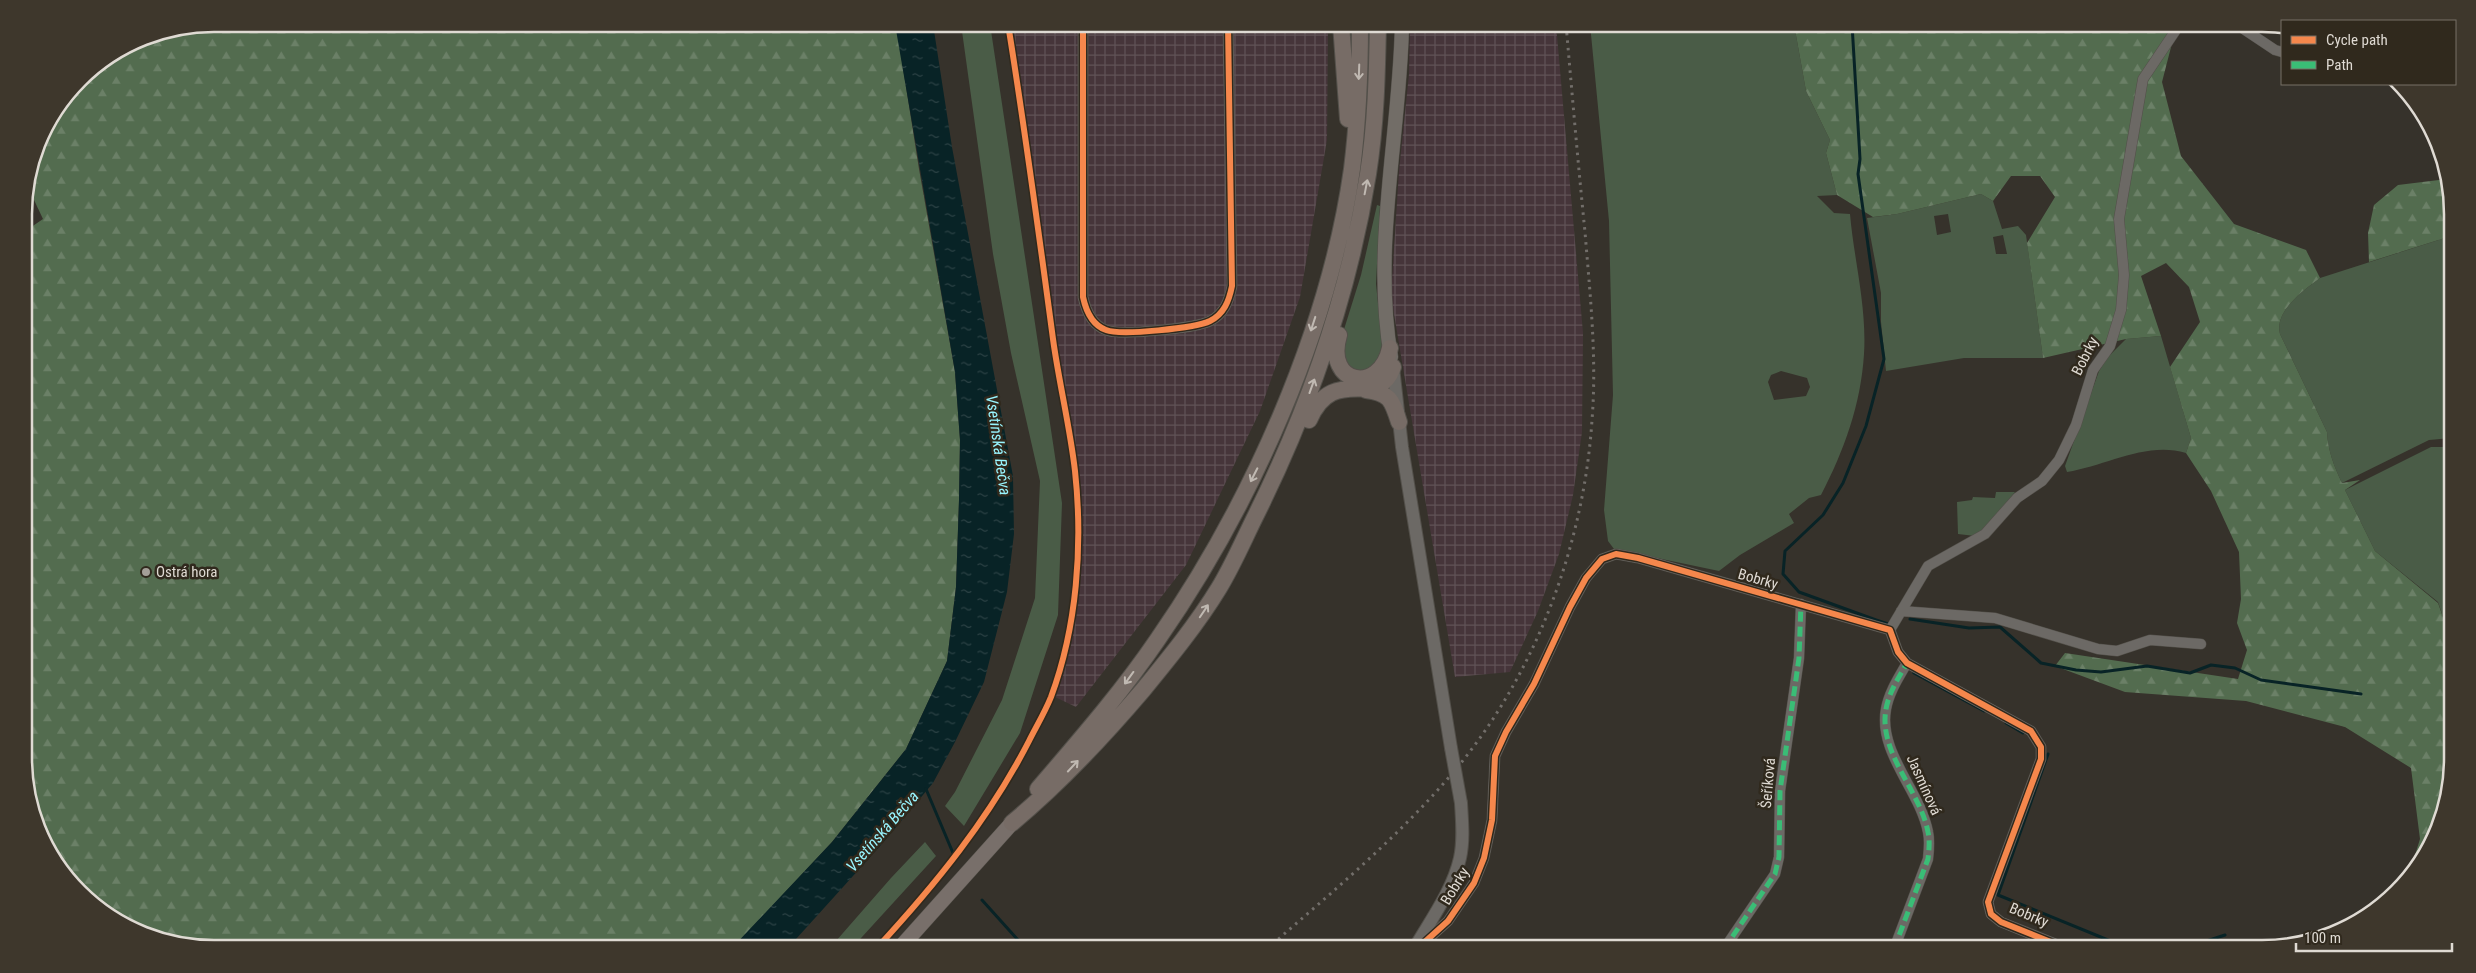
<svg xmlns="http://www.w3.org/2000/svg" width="2476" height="973" font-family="'Roboto Condensed',sans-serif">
<defs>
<pattern id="industrial-grid" width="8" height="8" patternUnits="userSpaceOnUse" patternTransform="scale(1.25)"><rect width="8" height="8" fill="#46353a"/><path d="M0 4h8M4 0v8" fill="none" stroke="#605256"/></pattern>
<pattern id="forest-firs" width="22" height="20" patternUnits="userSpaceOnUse" patternTransform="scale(1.25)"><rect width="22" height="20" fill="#536c4f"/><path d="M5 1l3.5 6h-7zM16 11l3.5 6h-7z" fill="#6b8067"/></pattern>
<pattern id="water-ripples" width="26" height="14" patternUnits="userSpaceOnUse" patternTransform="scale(1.25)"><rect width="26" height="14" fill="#082326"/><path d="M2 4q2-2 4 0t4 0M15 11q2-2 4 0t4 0" fill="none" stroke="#2c4245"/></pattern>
</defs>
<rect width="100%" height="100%" fill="#36322b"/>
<!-- industrial -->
<path fill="url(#industrial-grid)" d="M1011,24H1328L1327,140L1300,297L1260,411L1186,565L1076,707L1055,697L1072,640L1080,582L1083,535L1079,469L1058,349Z
M1410,24H1556L1583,333L1582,432L1573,495L1559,554L1538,611L1510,672L1455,677L1391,296L1399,171L1409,74Z"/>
<!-- green -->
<path fill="#4a5c47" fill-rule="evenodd" d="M961,24H990L1062,503L1058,615L1020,733L964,826L945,806L955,792L1002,700L1035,598L1040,481L1011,353L993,254Z
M1590,24H1794L1806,91L1830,140L1826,153L1837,195L1817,196L1834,213L1850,214C1854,260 1867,307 1864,354C1861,404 1844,451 1821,495L1809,498L1789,514L1794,523L1740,555L1719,571L1614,549L1608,541L1604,510L1613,395L1609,221ZM1781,371L1807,378L1810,387L1806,396L1774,400L1768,382L1771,375Z
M1981,194L1993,201L2002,229L2018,226L2026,235L2043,358H1964L1886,371L1881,322V293L1867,218L1897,214ZM1948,214L1951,232L1937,235L1934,216ZM2003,235L2007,254H1996L1993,237Z
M1377,205L1380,206L1376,284L1383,351L1380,362L1360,373L1345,364L1341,339L1361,275Z
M2451,236V438L2429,440L2342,483C2334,466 2328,451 2327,432L2280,334C2274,311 2304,290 2320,278Z
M2161,336L2191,438L2186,453C2146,441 2106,466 2067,472L2065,466L2099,371L2107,358L2126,339Z
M2431,447H2451L2452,628L2444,620L2438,602L2375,551L2345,490Z
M1996,492H2015L1987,527L1975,536L1958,534L1957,502L1972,500L1973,497L1995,498Z
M925,842L936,856L851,949H829L891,878Z"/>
<!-- forest -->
<path fill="url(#forest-firs)" d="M214,24H896L919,169L955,372L960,440L959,500L956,587L947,661L906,749L832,842L732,949H214L153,939L108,917L71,884L43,843L27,796L24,232L43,219L28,187L44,130L88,71L142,38Z
M1794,24H2177L2162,82L2181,156L2234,224L2306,250L2320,278C2304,290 2274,311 2280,334L2327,432C2328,451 2334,466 2342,483L2360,480L2345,490L2375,551L2438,603L2444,620L2452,628V759L2442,820L2413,875L2407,881L2420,839L2411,768L2345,727L2246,701L2125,692L2055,666L2065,653L2238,679L2247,650L2237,623L2241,599L2239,552L2211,491L2186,453L2191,438L2170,367L2200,322L2189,287L2166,263L2141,276L2161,336L2126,339L2043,358L2027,243L2055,197L2040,176H2011L1993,201L1981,194L1897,214L1873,217L1837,195L1826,153L1830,140L1806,91Z
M2447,179L2451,189V236L2369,262L2368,233L2374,205L2398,185Z"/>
<!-- water -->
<path fill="url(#water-ripples)" d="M895,24H933L952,147L1013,476L1014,534L1007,592L984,682L955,742L933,783L881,845L787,949H731L832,842L906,749L947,661L956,587L959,500L960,440L955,372Z"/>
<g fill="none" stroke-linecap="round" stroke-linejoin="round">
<!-- stream -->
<path stroke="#082326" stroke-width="3" d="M1852,24L1860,159L1858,174L1884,359L1866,426L1843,483L1823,515L1785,551L1783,574L1799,592L1876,620L1877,623
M1910,619L1969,628L2000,627L2041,663L2076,670L2101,672L2147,666L2190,673L2211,665L2235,668L2261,680L2361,694
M1876,620L1888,624
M1914,673L1984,711
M2006,723L2023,733
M2048,754L1998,895L2130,949
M926,789L953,853
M982,900L1026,949
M2182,949L2225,935"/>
<defs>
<path id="minor" d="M1083,24V297C1086,311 1092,325 1106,330C1121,336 1196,328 1210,321C1224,314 1229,301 1232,286L1228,24
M2236,24L2275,50L2282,52
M1901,611L1995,618L2098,649L2117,651L2150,640L2201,644
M1890,630L1928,566L1985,534L2017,498L2042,481L2059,460L2076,425L2093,370L2110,346L2121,310L2124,275L2119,219L2143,79L2180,24
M1417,949L1448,921L1474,883L1484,858L1492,820L1495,756L1506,732L1534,684L1570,607L1586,578L1602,559L1616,554L1638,558L1890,630L1898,652L1907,663L2031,731L2041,747V759L1988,902L1991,914L2001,922L2068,949
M1724,949L1775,874L1779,857L1780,791L1799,658L1801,604
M1894,949L1928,859C1929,850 1930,841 1928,832C1920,790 1878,753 1886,709C1889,692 1899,677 1907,663"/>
<path id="tertiary" d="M1393,367L1402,447L1451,748
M1414,949C1430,921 1453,890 1460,858C1464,840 1462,821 1461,803"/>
<path id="secondary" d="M1391,357C1372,246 1400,135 1402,24"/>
<path id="primary" d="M899,949L1012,823"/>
<path id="trunk" d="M1341,24L1348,119
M1339,335C1324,385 1380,395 1390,348
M1366,390C1390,393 1392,400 1399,422
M1309,420C1334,362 1377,412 1393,367
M1038,789C1080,740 1122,692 1158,639C1251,505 1329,331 1352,169C1358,121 1360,72 1360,24
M1012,823C1060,783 1103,737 1143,690C1170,657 1197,624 1219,588C1233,565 1244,539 1256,515C1310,406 1349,293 1368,174C1376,124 1377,74 1378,24"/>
</defs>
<!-- minor casing -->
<use href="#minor" stroke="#53504a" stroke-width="11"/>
<!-- tertiary casing -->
<use href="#tertiary" stroke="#53504a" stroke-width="14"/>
<!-- secondary casing -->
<use href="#secondary" stroke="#53504a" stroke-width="15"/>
<!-- primary casing -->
<use href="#primary" stroke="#53504a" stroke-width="16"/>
<!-- trunk casing -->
<use href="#trunk" stroke="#53504a" stroke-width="18"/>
<!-- minor -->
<use href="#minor" stroke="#6c6965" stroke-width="10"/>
<!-- tertiary -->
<use href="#tertiary" stroke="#6c6965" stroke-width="12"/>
<!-- secondary -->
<use href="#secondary" stroke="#726d67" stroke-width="14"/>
<!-- primary -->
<use href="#primary" stroke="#786f6a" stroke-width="15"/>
<!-- trunk -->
<use href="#trunk" stroke="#776c66" stroke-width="16"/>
<!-- rail -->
<path stroke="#726e6a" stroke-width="3" stroke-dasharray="2.5 5" stroke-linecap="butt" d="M1267,949C1332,892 1400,836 1456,769C1536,673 1584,544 1592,420C1597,357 1590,294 1585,232C1578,163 1572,93 1566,24"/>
<defs>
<path id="tertiary-bridge" d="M1451,748L1461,803"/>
</defs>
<!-- tertiary-bridge casing -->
<use href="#tertiary-bridge" stroke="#53504a" stroke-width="14" stroke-linecap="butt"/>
<!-- tertiary-bridge -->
<use href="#tertiary-bridge" stroke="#6c6965" stroke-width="12"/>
<!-- quiet -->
<path stroke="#3abd76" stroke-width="5" stroke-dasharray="10 5" stroke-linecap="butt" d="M1724,949L1775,874L1779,857L1780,791L1799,658L1801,604
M1894,949L1928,859C1929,850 1930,841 1928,832C1920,790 1878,753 1886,709C1889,692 1899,677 1907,663"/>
<defs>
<path id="cycleway" d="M1083,24V297C1086,311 1092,325 1106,330C1121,336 1196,328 1210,321C1224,314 1229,301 1232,286L1228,24
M876,949C935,885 989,819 1029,741C1036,727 1045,712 1051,697C1077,627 1083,545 1075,471C1070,427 1059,383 1053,339C1039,234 1025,129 1008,24
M1417,949L1448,921L1474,883L1484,858L1492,820L1495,756L1506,732L1534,684L1570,607L1586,578L1602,559L1616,554L1638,558L1890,630L1898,652L1907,663L2031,731L2041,747V759L1988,902L1991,914L2001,922L2068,949"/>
</defs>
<!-- cycleway casing -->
<use href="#cycleway" stroke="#30291d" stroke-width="9"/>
<!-- cycleway -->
<use href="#cycleway" stroke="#f5874c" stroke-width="6"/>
</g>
<!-- one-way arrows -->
<defs><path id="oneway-shaft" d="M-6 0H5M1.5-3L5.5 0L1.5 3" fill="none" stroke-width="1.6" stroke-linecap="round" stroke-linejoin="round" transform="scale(1.25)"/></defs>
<g stroke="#c0b9b2">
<use href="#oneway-shaft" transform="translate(1359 72) rotate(92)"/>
<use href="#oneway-shaft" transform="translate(1366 187) rotate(-79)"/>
<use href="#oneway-shaft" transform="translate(1313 324) rotate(108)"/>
<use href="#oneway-shaft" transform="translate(1312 386) rotate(-70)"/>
<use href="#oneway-shaft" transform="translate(1254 475) rotate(117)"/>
<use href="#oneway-shaft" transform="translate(1204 611) rotate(-56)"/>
<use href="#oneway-shaft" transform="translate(1129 678) rotate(126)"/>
<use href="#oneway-shaft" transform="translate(1073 766) rotate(-47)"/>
</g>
<!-- markers -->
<circle fill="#a49f98" stroke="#30291d" stroke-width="2" cx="146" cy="572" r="5"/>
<g text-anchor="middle" stroke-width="5" stroke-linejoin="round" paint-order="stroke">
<!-- street labels -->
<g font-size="15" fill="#dfdad3" stroke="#30291d">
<text transform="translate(2085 356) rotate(-63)" y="5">Bobrky</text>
<text transform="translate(1758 579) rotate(16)" y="5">Bobrky</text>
<text transform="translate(1768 783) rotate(-85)" y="5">Šeříková</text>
<text transform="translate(1924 785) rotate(66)" y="5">Jasmínová</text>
<text transform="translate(1455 886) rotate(-59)" y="5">Bobrky</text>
<text transform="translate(2029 915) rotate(23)" y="5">Bobrky</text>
</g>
<!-- poi labels -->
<g font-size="15" fill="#dfdad3" stroke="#30291d" text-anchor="start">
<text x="156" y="577">Ostrá hora</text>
</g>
<!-- water labels -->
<g font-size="16" font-style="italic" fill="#98f5ff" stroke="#30291d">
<text transform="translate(999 445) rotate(82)" y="6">Vsetínská Bečva</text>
<text transform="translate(882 831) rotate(-49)" y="6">Vsetínská Bečva</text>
</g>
</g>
<!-- crop -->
<path d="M0 0H2476V973H0ZM214 32H2262A182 182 0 0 1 2444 214V758A182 182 0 0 1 2262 940H214A182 182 0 0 1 32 758V214A182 182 0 0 1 214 32Z" fill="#3e372c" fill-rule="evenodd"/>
<path fill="none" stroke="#dfdad3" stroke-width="2.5" d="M214 32H2262A182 182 0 0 1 2444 214V758A182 182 0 0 1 2262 940H214A182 182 0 0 1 32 758V214A182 182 0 0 1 214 32Z"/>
<!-- legend -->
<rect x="2281" y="20" width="175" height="65" fill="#30291d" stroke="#767066"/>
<rect x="2291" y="36" width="25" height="8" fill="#f5874c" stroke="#767066"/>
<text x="2326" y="45" font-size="15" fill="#dfdad3">Cycle path</text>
<rect x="2291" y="61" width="25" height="8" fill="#3abd76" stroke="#767066"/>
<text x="2326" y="70" font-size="15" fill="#dfdad3">Path</text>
<!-- scale -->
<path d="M2296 943v8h156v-8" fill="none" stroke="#dfdad3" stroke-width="2.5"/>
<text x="2304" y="943" font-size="15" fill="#dfdad3" stroke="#30291d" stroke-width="4" paint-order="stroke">100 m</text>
</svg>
